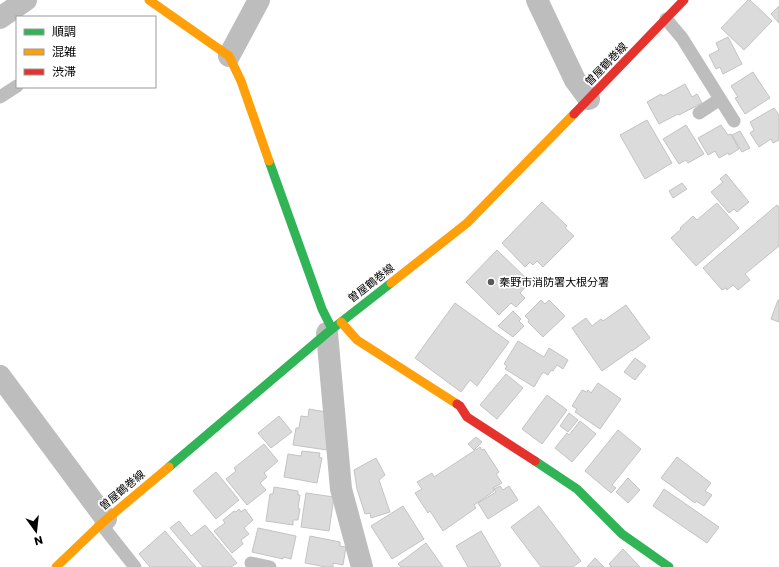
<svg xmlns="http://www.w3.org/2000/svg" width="779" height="567" font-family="Poppins,'Noto Sans JP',sans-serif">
<rect width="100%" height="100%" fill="#fff"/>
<!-- building -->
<path fill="#dbdbdb" stroke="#c3c3c3" d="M748,0H750L772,21L744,50L721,28Z
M779,6V23L771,14Z
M728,37L742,64L723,74L720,67L716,69L709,55L719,50L716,43Z
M753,72L770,98L745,114L735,98L738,97L731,86Z
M685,84L692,97L697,94L702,103L679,115L678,114L659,124L647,102L661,94L663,96Z
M774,108L779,115V140L773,143L771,139L759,147L750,133L754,130L750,122Z
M647,120L672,163L645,179L620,135Z
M686,125L704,154L688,163L686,160L679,164L663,139Z
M721,125L728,135L731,134L739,149L729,155L728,153L719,158L715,151L708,155L698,138Z
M740,131L750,148L742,152L732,135Z
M726,174L749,202L737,212L734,209L729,213L711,192L723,182L720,179Z
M682,183L687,189L673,198L669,191Z
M542,202L567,226L565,228L574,236L543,267L537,261L533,265L530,262L525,267L502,243Z
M717,203L739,228L696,266L671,238L681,229L680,228L693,216L697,220Z
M777,205L779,207V246L745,274L750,280L738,290L733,285L727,290L726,288L722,290L703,268Z
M497,250L530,282L520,293L525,298L516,307L511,303L499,315L466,282Z
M541,300L545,304L549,300L565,316L543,337L528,322L529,320L525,316Z
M778,300H779V322L771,319Z
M455,303L509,342L477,386L470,380L461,392L415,358Z
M626,305L650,338L632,351V350L602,371L572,328L586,318L592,326L601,319L603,321Z
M513,311L521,319L519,321L524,326L513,337L498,326Z
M518,341L544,357L549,348L568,360L563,369L557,365L553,371L551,370L548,375L543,372L534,387L505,369L507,366L504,364Z
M635,358L646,366L635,380L624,372Z
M506,374L523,388L497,419L480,405Z
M598,383L621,399L600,429L575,412L577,409L572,406L582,390L587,392L588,390L591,393Z
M547,395L567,410L542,444L522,429Z
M309,409L326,412L327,450L293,445L296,428H299L301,416L308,417Z
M569,413L578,420L568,432L560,426Z
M279,416L292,432L271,448L258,433Z
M580,421L596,434L572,462L555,448L567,433L569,435Z
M618,430L641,449L612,485L616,488L611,493L585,471Z
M476,437L482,442L474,450L468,444Z
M264,444L278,461L264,473L267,477L260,483L266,490L247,505L226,479L236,471L234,468Z
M480,447L482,450L484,449L499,472L496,474L502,483L493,488L494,491L474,505L476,508L443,531L430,511L428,513L415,493L422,489L417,482L432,473L434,477Z
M302,451L320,453L319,457L322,458L317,483L284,477L288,454L301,456Z
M677,457L711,483L705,491L712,495L704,506L696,501L695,503L661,478Z
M376,458L385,475L379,480L390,512L371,518L370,513L365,514L357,489L354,470Z
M216,472L239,500L216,519L193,491Z
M628,478L640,490L628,503L616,492Z
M500,486L503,490L509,486L518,500L488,519L478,503L496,492L494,489Z
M274,487L298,491V495H300L298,508L300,509L298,520H293V525L266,521L270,494H273Z
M664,489L719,527L707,543L653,506Z
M306,493L334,497L329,531L301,527Z
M403,506L424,539L392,559L371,526Z
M539,506L581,561L573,567H541L511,527Z
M239,509L241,512L245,509L253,520L244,528L249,534L241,540L243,544L232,553L214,531L225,523L223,520L234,511L236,512Z
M179,521L191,536L205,525L237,563L231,567H203L170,528Z
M258,528L296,536L291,559L283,557V559L252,552Z
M165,531L196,567H150L139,554Z
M481,531L501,565L499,567H468L456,546Z
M310,536L340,542V546L346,547L343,565L333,563V567H326L305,563Z
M426,543L443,567H401L398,564Z
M623,549L640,567H610L611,566L609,564Z
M595,558L604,567H587Z"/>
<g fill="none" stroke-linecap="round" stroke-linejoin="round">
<!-- lane -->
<path stroke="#bdbdbd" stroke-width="13" d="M666,19L682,38L734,121
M0,97L17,86
M699,113L720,99
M101,524L135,567
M251,563L270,567"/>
<!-- street -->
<path stroke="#bdbdbd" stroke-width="22" d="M537,0L575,80L589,99
M0,18L26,0
M229,56L259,0
M327,333L341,489L362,567
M0,376L106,519"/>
<!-- fast -->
<path stroke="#30b455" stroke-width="9" d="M269,161L322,309L332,329
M535,461L577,489L622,534L669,567
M169,467L327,333L391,283"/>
<!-- slow -->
<path stroke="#ff9f0a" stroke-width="9" d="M149,0L229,56L241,81L269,161
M391,283L467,223L574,114
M341,322L357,340L457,404
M56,567L101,524L169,467"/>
<!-- jam -->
<path stroke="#e5322d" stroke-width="9" d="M574,114L684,0
M457,404L460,406L467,417L535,461"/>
</g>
<!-- markers -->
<circle fill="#595959" stroke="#fff" stroke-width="1.5" cx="491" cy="282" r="4"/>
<g text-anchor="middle" stroke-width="3.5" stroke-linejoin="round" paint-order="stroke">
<!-- street labels -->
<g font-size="11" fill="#000" stroke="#fff">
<text transform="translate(606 64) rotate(-46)" y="4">曽屋鶴巻線</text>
<text transform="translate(371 283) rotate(-38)" y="4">曽屋鶴巻線</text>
<text transform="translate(122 490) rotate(-40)" y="4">曽屋鶴巻線</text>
</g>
<!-- poi labels -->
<g font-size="11" fill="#000" stroke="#fff" text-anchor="start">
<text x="499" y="286">秦野市消防署大根分署</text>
</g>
</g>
<!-- legend -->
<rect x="16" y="16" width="140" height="72" fill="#ffffff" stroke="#999999"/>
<rect x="24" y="29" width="20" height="6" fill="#30b455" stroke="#999999"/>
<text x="52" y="36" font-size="12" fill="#000000">順調</text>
<rect x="24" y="49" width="20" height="6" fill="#ff9f0a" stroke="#999999"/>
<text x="52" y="56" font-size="12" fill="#000000">混雑</text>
<rect x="24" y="69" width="20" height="6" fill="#e5322d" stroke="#999999"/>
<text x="52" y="76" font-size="12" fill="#000000">渋滞</text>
<!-- north arrow -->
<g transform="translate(36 531) rotate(165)" stroke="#ffffff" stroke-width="3" paint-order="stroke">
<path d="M0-3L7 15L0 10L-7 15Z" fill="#000000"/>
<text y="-6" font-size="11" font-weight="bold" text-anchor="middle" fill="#000000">N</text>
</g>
</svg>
